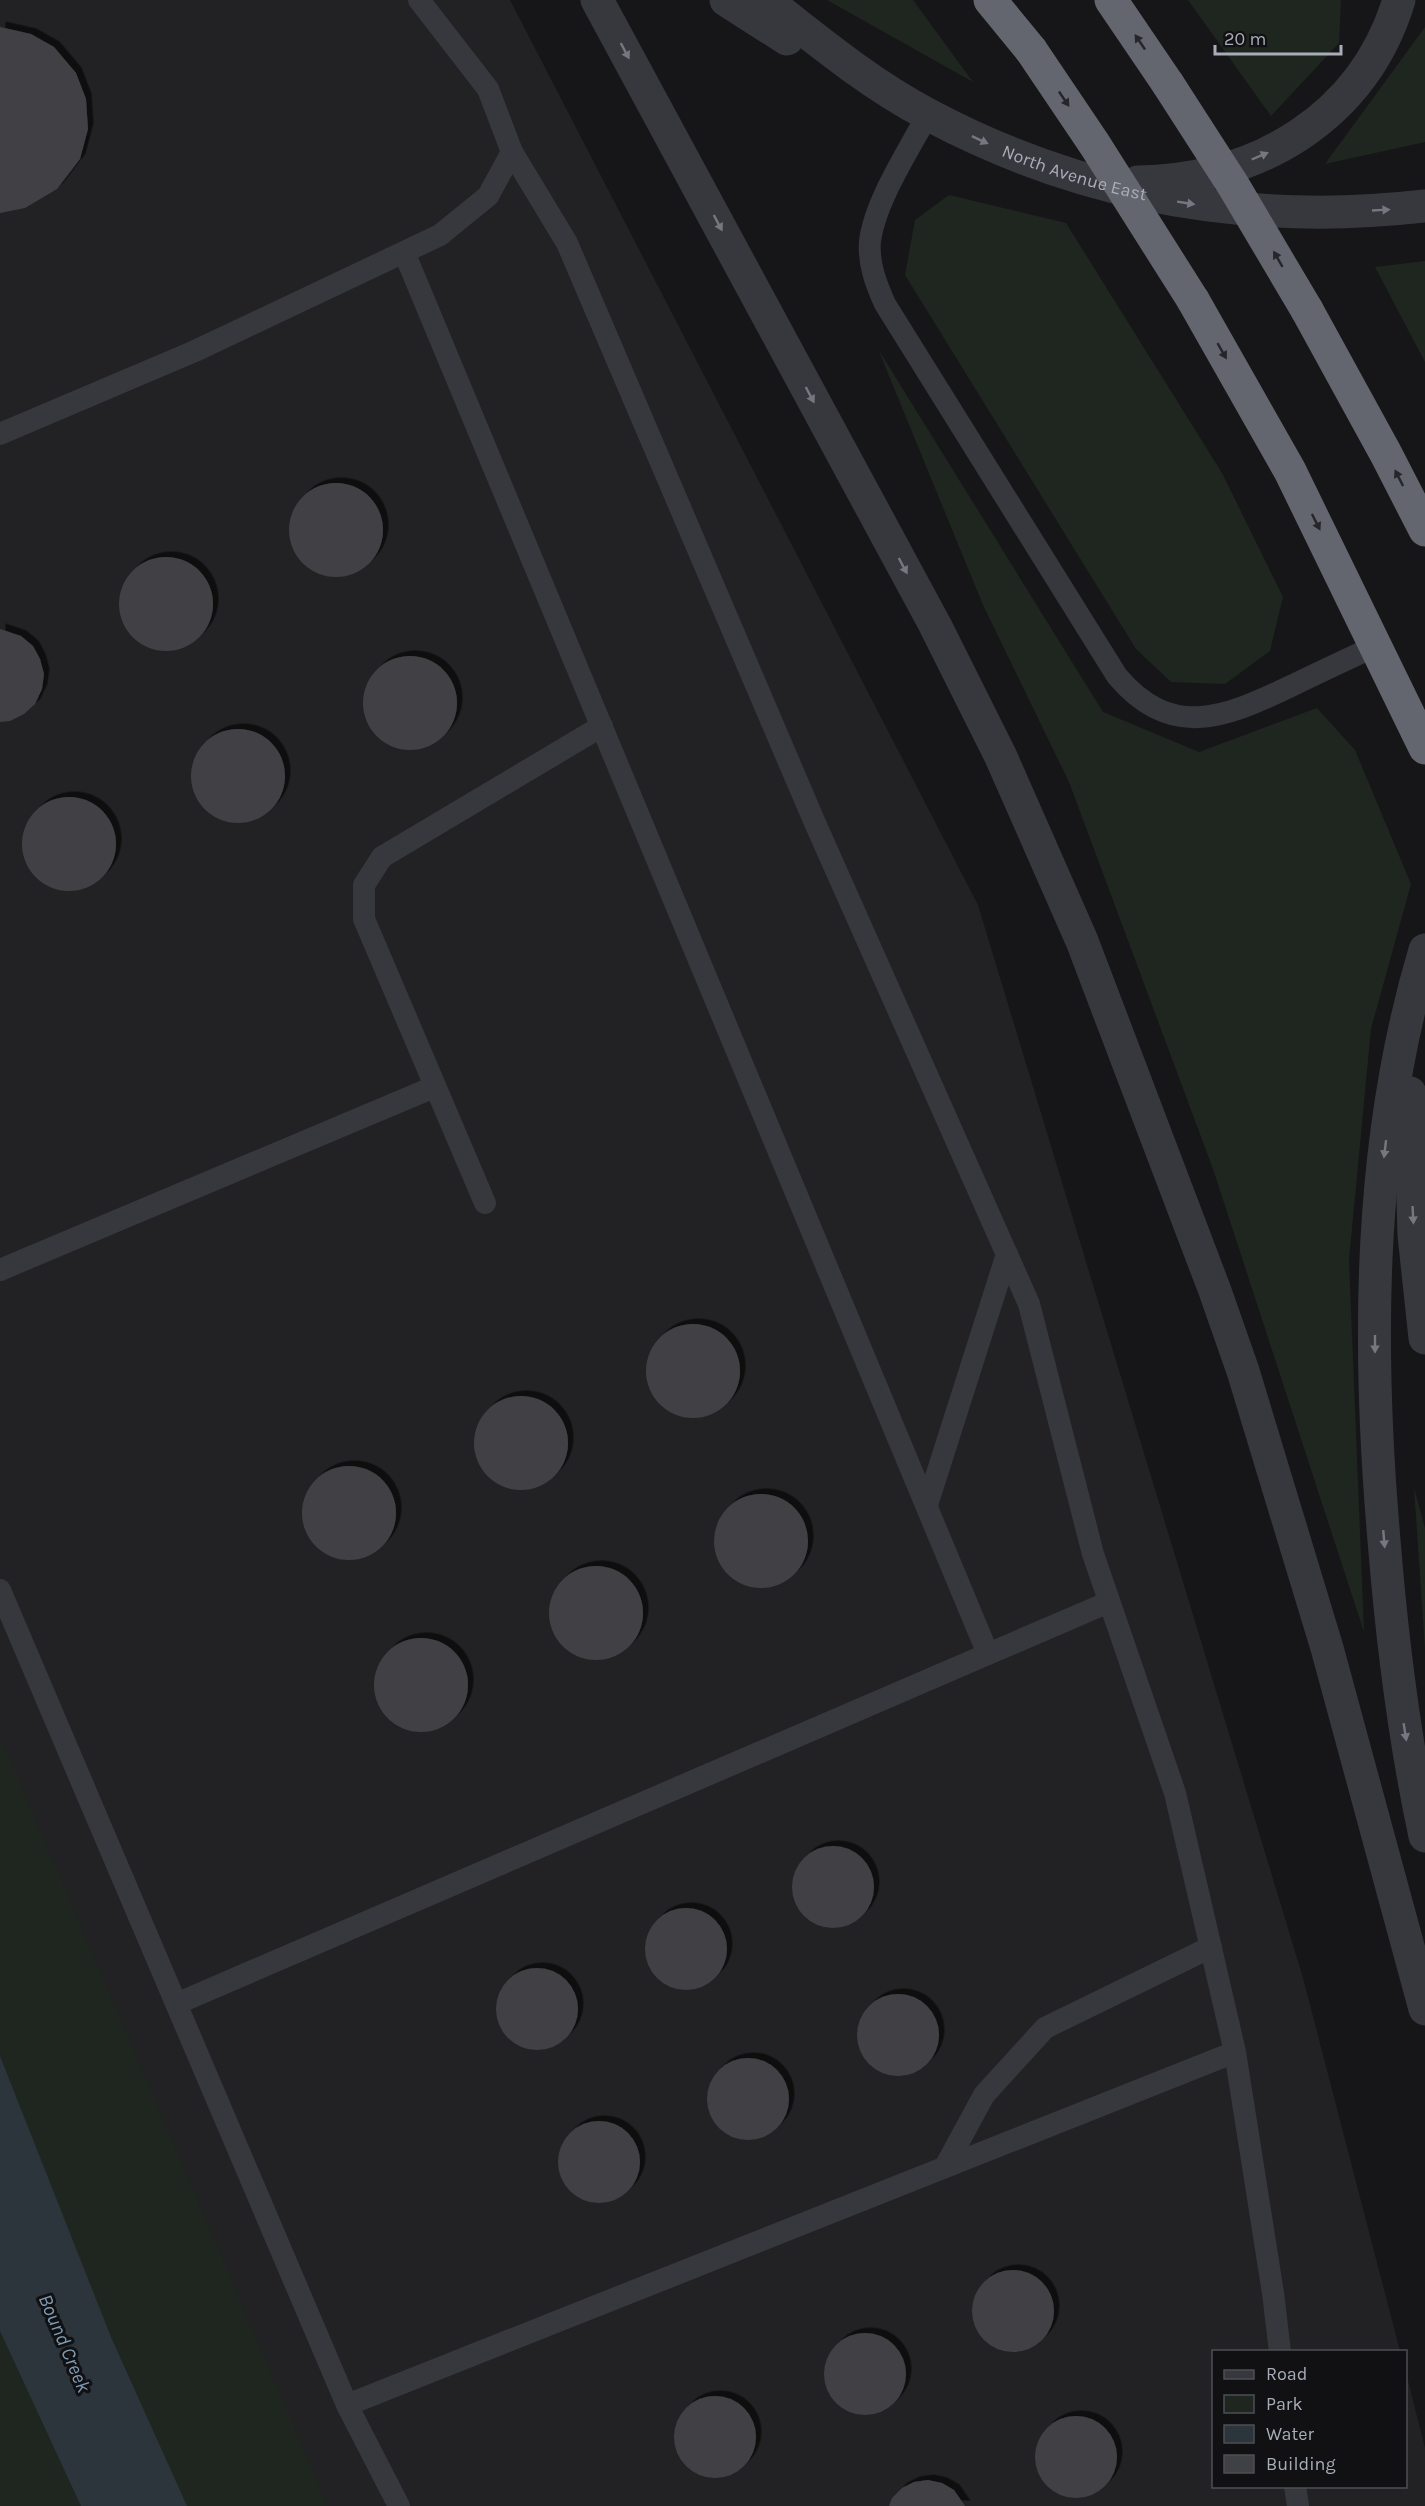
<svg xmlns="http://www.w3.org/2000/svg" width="1425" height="2506" font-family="Karla,sans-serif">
<defs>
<filter id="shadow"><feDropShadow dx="5.5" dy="-5.5" stdDeviation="0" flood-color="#0009"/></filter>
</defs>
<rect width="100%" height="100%" fill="#161618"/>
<!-- built -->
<path fill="#222225" d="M0,0H510L978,905L1303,1978L1400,2351L1214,2352V2486H1406V2373L1425,2448V2506H0Z"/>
<!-- green -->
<path fill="#1e261f" d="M827,0H913L973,82Z
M1188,0H1341L1339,43L1271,116Z
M1425,27V142L1325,164Z
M949,195L1066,223L1222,473L1283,597L1270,651L1225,684L1171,682L1136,649L905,275L915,220Z
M1425,261V362L1375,267Z
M878,349L1103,712L1199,752L1317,708L1355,750L1411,884L1371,1029L1349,1260L1364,1632L1213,1169L1069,782L983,605Z
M1414,1488L1425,1528V1649Z
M0,1736L328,2506H187L111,2337L0,2056Z
M0,2331L81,2506H0Z"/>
<!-- water -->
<path fill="#2c353c" d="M0,2056L111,2337L187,2506H81L0,2331Z"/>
<!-- building -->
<path fill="#404145" filter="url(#shadow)" d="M0,27L31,34L54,47L76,73L86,99L88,129L80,159L57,189L25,208L0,213Z
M289 530a47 47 0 1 1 94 0a47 47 0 1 1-94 0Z
M119 604a47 47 0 1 1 94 0a47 47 0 1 1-94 0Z
M0,629L21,636L33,646L40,659L44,674L42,689L35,704L24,714L10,721L0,722Z
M363 703a47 47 0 1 1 94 0a47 47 0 1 1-94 0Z
M191 776a47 47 0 1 1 94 0a47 47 0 1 1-94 0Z
M22 844a47 47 0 1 1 94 0a47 47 0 1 1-94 0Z
M646 1371a47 47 0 1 1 94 0a47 47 0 1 1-94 0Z
M474 1443a47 47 0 1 1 94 0a47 47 0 1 1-94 0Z
M302 1513a47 47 0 1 1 94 0a47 47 0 1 1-94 0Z
M714 1541a47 47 0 1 1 94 0a47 47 0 1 1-94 0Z
M549 1613a47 47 0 1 1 94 0a47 47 0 1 1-94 0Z
M374 1685a47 47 0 1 1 94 0a47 47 0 1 1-94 0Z
M792 1887a41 41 0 1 1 82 0a41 41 0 1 1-82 0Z
M645 1949a41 41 0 1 1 82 0a41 41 0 1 1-82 0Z
M496 2009a41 41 0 1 1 82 0a41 41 0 1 1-82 0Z
M857 2035a41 41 0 1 1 82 0a41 41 0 1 1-82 0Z
M707 2099a41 41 0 1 1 82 0a41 41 0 1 1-82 0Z
M558 2162a41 41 0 1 1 82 0a41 41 0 1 1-82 0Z
M972 2311a41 41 0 1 1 82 0a41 41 0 1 1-82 0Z
M824 2374a41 41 0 1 1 82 0a41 41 0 1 1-82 0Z
M674 2437a41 41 0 1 1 82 0a41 41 0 1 1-82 0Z
M1035 2457a41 41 0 1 1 82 0a41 41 0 1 1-82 0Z
M928,2480L942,2483L954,2490L965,2506H889L892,2498L902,2488L914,2482Z"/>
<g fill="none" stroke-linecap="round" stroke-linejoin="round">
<!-- service -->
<path stroke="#37383d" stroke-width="22" d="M928,114C909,150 875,201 870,241C868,263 876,284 885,304L1117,676C1171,740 1224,718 1289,687C1318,673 1347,659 1376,646
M512,152L567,243L815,823L1029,1304L1093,1554L1175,1793L1235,2052L1273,2293L1280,2352
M404,252L988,1654L1109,1602
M0,434L195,351L440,235L488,196L512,152L488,89L419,0
M485,1203L364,919V885L382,857L602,726
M0,1270L434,1087
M927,1505L1007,1254
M0,1590L347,2405
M176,2004L988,1654
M945,2167L984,2095L1045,2028L1211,1947
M1295,2486L1298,2506
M399,2506L347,2405L1235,2052"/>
<!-- tertiary -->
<g stroke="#37383d" stroke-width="33">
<path d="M597,0L935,625L1001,757L1082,941L1215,1291L1243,1371L1327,1648L1425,2009"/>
<path d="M726,0L787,39"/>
<path id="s1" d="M766,0C818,41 870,84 929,115C1085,198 1250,226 1425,206"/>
<path d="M1138,182C1257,180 1363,118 1399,0"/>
<path d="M1425,950C1368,1141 1367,1344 1384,1540C1392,1640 1404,1738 1425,1836"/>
<path d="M1410,1093L1414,1235L1425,1338"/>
</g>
<!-- motorway -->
<path stroke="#63666e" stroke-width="33" d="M990,0L1031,50
M1111,0L1168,84
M1193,300L1290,471L1425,748
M1307,310L1386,454L1425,530"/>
<!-- motorway-bridge -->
<path stroke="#63666e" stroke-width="33" d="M1031,50L1095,145L1193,300
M1168,84L1233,185L1307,310"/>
</g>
<!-- one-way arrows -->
<defs><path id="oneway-solid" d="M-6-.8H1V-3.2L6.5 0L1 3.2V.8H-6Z" transform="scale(1.5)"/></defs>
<g fill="#26262a">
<use href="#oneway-solid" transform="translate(1140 42) rotate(-124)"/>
<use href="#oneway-solid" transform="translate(1064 99) rotate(56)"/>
<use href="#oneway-solid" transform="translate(1278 259) rotate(-120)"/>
<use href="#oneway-solid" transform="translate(1222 351) rotate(60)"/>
<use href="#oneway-solid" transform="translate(1399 478) rotate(-117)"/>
<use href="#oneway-solid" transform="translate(1316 522) rotate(63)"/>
</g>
<g fill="#757881">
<use href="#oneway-solid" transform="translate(625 51) rotate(62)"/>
<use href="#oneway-solid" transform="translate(980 140) rotate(25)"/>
<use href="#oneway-solid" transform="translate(1260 156) rotate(-23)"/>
<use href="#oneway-solid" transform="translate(1186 203) rotate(9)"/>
<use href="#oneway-solid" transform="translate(1381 210) rotate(-3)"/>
<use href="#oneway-solid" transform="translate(718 223) rotate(62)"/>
<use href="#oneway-solid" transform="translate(810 395) rotate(62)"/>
<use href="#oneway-solid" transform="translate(903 566) rotate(62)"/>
<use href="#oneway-solid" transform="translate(1385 1149) rotate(97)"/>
<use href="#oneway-solid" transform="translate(1413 1215) rotate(87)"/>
<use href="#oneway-solid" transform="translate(1375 1344) rotate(90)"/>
<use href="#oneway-solid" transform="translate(1384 1539) rotate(85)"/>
<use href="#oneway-solid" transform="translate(1405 1732) rotate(81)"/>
</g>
<g text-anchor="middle" stroke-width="6" stroke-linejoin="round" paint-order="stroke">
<!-- street labels -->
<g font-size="18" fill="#a8adb8" stroke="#111113">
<text dy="6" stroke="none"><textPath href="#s1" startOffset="357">North Avenue East</textPath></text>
</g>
<!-- water labels -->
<g font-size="20" font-style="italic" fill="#7f9bb3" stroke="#111113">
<text transform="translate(65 2343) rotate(67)" y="7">Bound Creek</text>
</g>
</g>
<!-- legend -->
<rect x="1212" y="2350" width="195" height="138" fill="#111113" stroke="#4d4f55" stroke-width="1.5"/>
<rect x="1224" y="2370" width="30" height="9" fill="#37383d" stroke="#4d4f55" stroke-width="1.5"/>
<text x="1266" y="2380" font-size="18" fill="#a8adb8">Road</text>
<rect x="1224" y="2395" width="30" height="18" fill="#1e261f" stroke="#4d4f55" stroke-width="1.5"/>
<text x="1266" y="2410" font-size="18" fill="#a8adb8">Park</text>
<rect x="1224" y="2425" width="30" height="18" fill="#2c353c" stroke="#4d4f55" stroke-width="1.5"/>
<text x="1266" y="2440" font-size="18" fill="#a8adb8">Water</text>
<rect x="1224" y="2455" width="30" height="18" fill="#404145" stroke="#4d4f55" stroke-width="1.5"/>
<text x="1266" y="2470" font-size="18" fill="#a8adb8">Building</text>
<!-- scale -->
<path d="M1215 45v9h126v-9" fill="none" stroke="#a8adb8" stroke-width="3"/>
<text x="1224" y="45" font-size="18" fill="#a8adb8" stroke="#111113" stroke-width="4.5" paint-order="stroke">20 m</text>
</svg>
